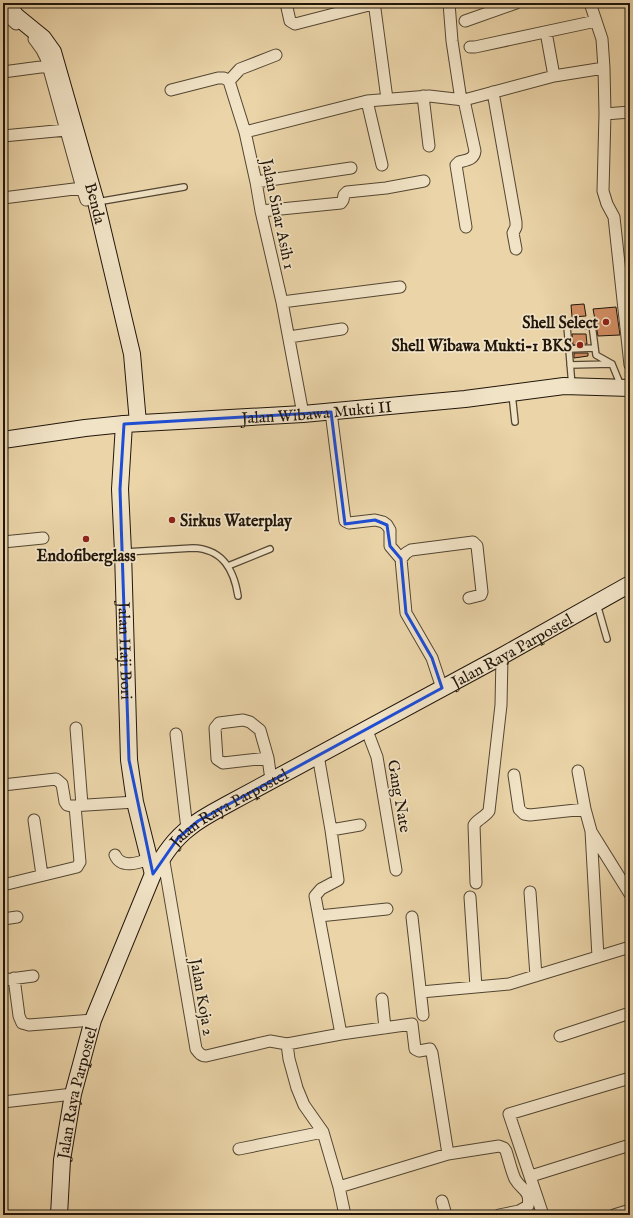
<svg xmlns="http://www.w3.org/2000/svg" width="633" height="1218" font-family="'IM FELL English',serif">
<rect width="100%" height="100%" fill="#ead4a8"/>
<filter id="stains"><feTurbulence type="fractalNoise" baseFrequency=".005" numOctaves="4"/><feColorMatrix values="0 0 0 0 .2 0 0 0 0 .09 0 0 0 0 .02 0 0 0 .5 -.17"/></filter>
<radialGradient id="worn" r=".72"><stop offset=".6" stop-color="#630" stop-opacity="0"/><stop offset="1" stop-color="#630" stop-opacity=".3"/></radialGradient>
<!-- building -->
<path fill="#d18d62" stroke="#21160b" d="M584,304L586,316L572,317L571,305Z
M616,307L620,335L598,336L593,309Z
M572,334H586L587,344L573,345Z
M574,353H588V356L574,358Z"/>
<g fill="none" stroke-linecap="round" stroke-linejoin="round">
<defs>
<path id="lane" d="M97,202L184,187
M569,349L595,348
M570,365L612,364
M572,386L567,326L592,325L596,355L612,364L621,386
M512,394L515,422
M125,552L193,548C223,549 234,570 238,596
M228,566L270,549
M597,604L607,639"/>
<path id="street" d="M286,3L290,21L295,24L369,5L373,6L375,9L387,99
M449,3L452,41L461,100
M590,3L602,39L604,68L605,114L603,191L607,204L614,217L630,365
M3,12L16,24
M465,21L516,3
M546,32L554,76
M34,39L42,50L46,58L82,188
M470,47H475L596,21
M3,72L48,66
M229,81L240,69L276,55
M171,90L218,78H224L229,81L245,132L256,182L261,211L282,302L303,414
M493,92L516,222V227L513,233L516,249
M423,96L429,146
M464,100L475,151C474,160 466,160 459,162L456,165L466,227
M367,101L382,165
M605,114L630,112
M245,132L367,101L429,96L464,100L554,76L604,68
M3,136L66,130
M256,182L351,168
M3,198L82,188L86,200
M261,211L341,203L343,200L344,195L347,192L386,188L424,181
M282,302L400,287
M289,337L342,329
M331,412L345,521L349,523L375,520L383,522L387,525L390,530V546L401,559L406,613L432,658L442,688
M3,542L43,538
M401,559L406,553L411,550L473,542L477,546L482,592L481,595L469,598
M76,728L82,805
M366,728L377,757L396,870
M176,734L187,829
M318,755L331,830L338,880L321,889L315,896L341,1034
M268,758L223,763L217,759L215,728L219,723L243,720L250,722L260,730L268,758L271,780
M578,771L585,809L591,831L598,957
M514,775L519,809L524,814L530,815L585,809
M3,785L56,779L62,784L65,802L67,805L71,806L135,802
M34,820L42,875
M331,830L360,825
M592,833L630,894
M115,855C121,869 138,863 149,859
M163,856L196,1049C199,1053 201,1056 206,1056L270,1041L287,1044L341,1034L412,1024L415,1049L419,1051L430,1049L432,1053L448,1154
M476,883L474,825C478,819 485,817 489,811L501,705L502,656
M3,885L77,867L80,862L75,806
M530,892L536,976
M470,897L476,987
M319,916L387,909
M412,917L423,1015
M3,919L17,917
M14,978L19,1016L22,1023L29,1025L93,1020
M3,980L33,976
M421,992L509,984L630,947
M382,999L385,1028
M560,1036L630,1013
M287,1044L289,1059L297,1088L304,1105L323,1132L339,1187L345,1215
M3,1102L73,1094
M239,1149L323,1132
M531,1176L630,1145
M339,1187L448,1154L499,1146L504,1148L506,1151C509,1160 511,1170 515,1179C522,1191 531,1190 528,1206L519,1211L499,1215
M442,1201L446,1215
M543,1215L509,1114L630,1078
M614,1215L630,1210"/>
<g id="secondary">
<path id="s1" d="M7,3L16,16L43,38L53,52L96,202L132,354L138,423"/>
<path id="s2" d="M124,424L120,489L123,552L129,760L135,802L153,874"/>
<path id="s3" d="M3,440L85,428L124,424L303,414L465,399L564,386L630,388"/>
<path id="s4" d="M59,1215L62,1160L73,1094L93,1020L153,874C162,857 173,840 189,828C201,818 215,811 228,804L502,656L630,584"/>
</g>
</defs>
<!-- lane casing -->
<use href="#lane" stroke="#534632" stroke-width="8"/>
<!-- street casing -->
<use href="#street" stroke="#534632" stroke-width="13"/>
<!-- secondary casing -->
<use href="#secondary" stroke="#21160b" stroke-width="18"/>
<!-- lane -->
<use href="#lane" stroke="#f1e3c6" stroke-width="5.5"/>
<!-- street -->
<use href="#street" stroke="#f1e3c6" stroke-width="11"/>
<!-- secondary -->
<use href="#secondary" stroke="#f1e3c6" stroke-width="16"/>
</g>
<!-- marked area -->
<path fill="none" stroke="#1d4ed8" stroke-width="3" stroke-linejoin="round" d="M331,412L345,524L375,520L387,525L390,546L401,559L406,613L432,658L442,688L198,821L178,838L153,874L129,760L120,489L124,424Z"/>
<!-- markers -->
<g fill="#8f2418" stroke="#f1e3c6" stroke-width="1.5">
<circle cx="606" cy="322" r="4"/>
<circle cx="580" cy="345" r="4"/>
<circle cx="172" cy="520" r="4"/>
<circle cx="86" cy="539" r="4"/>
</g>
<g text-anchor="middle" stroke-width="3.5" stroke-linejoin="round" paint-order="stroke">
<!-- street labels -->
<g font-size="16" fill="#21160b" stroke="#f1e3c6">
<text dy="6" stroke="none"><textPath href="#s1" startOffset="225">Benda</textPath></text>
<text transform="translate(279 214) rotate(78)" y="6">Jalan Sinar Asih 1</text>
<text dy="6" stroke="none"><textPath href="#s3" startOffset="315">Jalan Wibawa Mukti II</textPath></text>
<text dy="6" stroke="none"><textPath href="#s2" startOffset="227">Jalan Haji Bori</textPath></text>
<text dy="6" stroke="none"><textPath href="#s4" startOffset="784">Jalan Raya Parpostel</textPath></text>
<text transform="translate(400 796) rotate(80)" y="6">Gang Nate</text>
<text dy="6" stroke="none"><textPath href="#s4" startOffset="460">Jalan Raya Parpostel</textPath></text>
<text transform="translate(203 997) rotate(80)" y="6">Jalan Koja 2</text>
<text dy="6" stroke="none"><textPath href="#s4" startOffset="124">Jalan Raya Parpostel</textPath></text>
</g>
<!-- poi labels -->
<g font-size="16" font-weight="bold" fill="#21160b" stroke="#f1e3c6" text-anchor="end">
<text x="598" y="328">Shell Select</text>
<text x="572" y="351">Shell Wibawa Mukti-1 BKS</text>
<text x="180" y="526" text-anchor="start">Sirkus Waterplay</text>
<text x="86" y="561" text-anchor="middle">Endofiberglass</text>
</g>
</g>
<!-- margin -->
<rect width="633" height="1218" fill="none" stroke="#ead4a8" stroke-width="16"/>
<rect x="4" y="4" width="625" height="1210" fill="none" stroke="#21160b" stroke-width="2"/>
<rect x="8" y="8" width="617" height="1202" fill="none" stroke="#21160b"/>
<rect width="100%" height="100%" filter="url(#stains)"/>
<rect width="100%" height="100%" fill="url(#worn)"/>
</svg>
